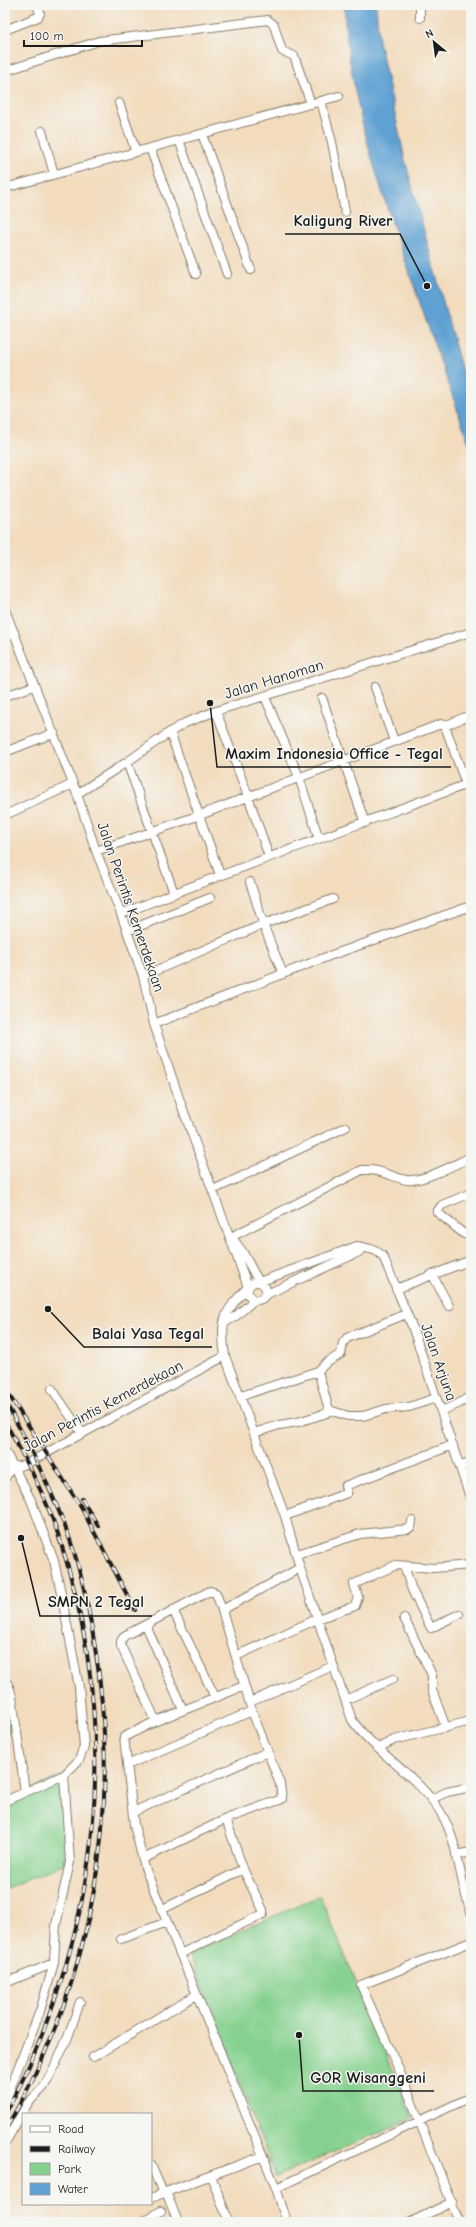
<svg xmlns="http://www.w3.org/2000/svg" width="476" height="2227" font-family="'Comic Neue',sans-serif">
<rect width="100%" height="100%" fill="#f6f6f2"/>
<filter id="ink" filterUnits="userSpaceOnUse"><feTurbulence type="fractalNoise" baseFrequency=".025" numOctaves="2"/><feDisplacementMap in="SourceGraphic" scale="8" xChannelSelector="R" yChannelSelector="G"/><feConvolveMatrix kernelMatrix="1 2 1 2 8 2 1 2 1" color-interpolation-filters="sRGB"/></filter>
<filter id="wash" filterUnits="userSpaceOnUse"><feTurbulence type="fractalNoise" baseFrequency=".012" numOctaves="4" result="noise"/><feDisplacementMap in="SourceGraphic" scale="16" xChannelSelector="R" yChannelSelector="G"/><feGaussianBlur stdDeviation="0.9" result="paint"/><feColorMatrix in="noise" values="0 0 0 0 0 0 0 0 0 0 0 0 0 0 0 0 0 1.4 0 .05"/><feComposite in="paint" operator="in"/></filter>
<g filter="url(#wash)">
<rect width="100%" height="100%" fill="#f2dcbd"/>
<!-- green -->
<path fill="#86d18f" stroke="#517656" d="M5,1697L13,1716L5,1739Z
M64,1775L70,1862L5,1889V1801Z
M320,1896L413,2118L276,2177L189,1953Z"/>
<!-- water -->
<path fill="#5fa1d3" stroke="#3e5e78" d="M344,5H376L379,41L405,160L471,405V449C450,388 428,327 407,266C377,178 349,99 344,5Z"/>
</g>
<g filter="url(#ink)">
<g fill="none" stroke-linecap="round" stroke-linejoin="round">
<defs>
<path id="minor" d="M420,18V5
M5,30L38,17L40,13L37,5
M5,71L99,41L268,20L274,25L282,51L294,56L311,104
M321,101L332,142L345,212
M119,103L136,152
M42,131L54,174
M202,134L251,270
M179,140L227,274
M150,148L196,274
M5,188L339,96
M5,610L77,794L96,851L121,914L143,976L154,1024L181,1104L248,1287C223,1313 220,1319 225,1356L28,1463L20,1466L5,1467
M5,636L14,632
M375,687L394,741
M5,696L34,686
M265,697L299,777L319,839
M322,698L365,823
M216,711L248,796L269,857
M445,726L465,717
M170,732L220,875
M5,752L54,733
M127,762L174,893
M77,794L127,762L170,732L185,723L216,711L471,632
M5,815L73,784
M96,851L200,815L441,724L445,726L466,784
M250,882L265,929L283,974
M121,914C237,868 354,826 470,783
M127,931L210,898
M143,976L264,924L333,899
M154,1024L329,956L471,906
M213,1190L346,1127
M471,1193L442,1205L437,1212L464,1234L471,1236
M231,1237L362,1170C383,1169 390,1177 407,1180C424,1182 455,1164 471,1157
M233,1239L242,1251L259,1282L357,1246L375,1250L383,1256L412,1326L471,1500
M432,1274L449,1306
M248 1291a9 9 0 1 1 18 0a9 9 0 1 1-18 0Z
M396,1289L471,1260
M265,1295L359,1252L363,1248
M224,1323L236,1316L254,1300
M225,1356L285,1516L300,1568L352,1720C377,1755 419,1776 441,1813C459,1843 459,1880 471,1912
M52,1389L82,1433
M241,1396L318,1371L326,1363L341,1354L343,1343L347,1338L406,1314
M329,1410L348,1416H363L386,1409L409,1407L436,1398
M441,1411L458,1404L471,1396
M254,1433L279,1425L298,1422L327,1413L329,1410L318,1371
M5,1451L31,1500L54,1561L60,1588L79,1687L84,1747L79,1760L64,1775L5,1801
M460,1466L471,1463
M5,1478L12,1466
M285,1516L347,1493L345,1486L453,1445
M297,1554L360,1534L408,1529L411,1527L412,1521
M404,1566L412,1590L431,1628L459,1614
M173,1610L215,1697
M222,1610L300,1568
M404,1618L432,1675V1690L446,1728
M146,1625L183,1710
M236,1656L317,1619L355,1606L358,1597L354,1584L396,1565L433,1568L471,1565
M8,1684L12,1696L25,1792
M244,1686L156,1721L124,1737L134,1825L145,1868L276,2188L471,2097
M345,1700L393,1679
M250,1702L333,1666
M156,1721L121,1646V1641L124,1636L210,1591L216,1593L222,1610L252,1711
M378,1748L394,1740L471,1721
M127,1765L252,1711L280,1784L282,1799L226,1819L143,1859
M431,1799L447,1792L471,1787
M133,1812L267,1752
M456,1855L471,1852
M161,1910L243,1869L226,1819
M121,1939L167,1922
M180,1954L263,1914V1910L243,1869
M5,1983L54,1963
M93,2057L196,1995
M5,2102L40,2011L54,1963L56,1925L70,1862L64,1775
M5,2143L28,2103L43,2088L50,2076L68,2037L80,2002
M151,2165L163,2193L166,2192
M211,2176L229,2222
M276,2188L287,2222
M152,2198L163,2193
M142,2222L161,2211
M178,2222L166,2192L263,2156
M411,2222L452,2202
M459,2222L400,2072L361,1985L471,1942"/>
</defs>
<!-- minor casing -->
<use href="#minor" stroke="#877c6c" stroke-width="10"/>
<!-- minor -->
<use href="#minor" stroke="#fff" stroke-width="8"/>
<defs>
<path id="rail" d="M5,1389L81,1507L135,1610
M5,1401C28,1443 49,1484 66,1529C80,1565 88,1603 94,1641C123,1810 93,1982 5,2130
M5,1422C25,1458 45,1495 58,1534C108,1684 108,1843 57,1993C43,2034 27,2076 5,2113
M82,1499L98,1526"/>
</defs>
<!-- rail casing -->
<use href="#rail" stroke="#1c1c1c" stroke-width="4"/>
<!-- rail -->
<use href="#rail" stroke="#f6f6f2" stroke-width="2.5" stroke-dasharray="8" stroke-linecap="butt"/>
</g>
</g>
<g text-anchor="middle" stroke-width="3" stroke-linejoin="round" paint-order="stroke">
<!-- street labels -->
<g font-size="15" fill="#1c1c1c" stroke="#f6f6f2">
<text transform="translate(274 679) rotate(-17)" y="5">Jalan Hanoman</text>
<text transform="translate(131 907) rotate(71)" y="5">Jalan Perintis Kemerdekaan</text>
<text transform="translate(439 1362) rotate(71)" y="5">Jalan Arjuna</text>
<text transform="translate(103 1406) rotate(-28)" y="5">Jalan Perintis Kemerdekaan</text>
</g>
</g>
<!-- callouts -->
<path fill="none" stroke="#1c1c1c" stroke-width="1.5" d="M427 286L400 234H285M210 703L217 767H451M48 1309L84 1347H212M21 1538L40 1616H152M299 2035L303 2091H434"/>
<g fill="#1c1c1c" stroke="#f6f6f2" stroke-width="1.5">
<circle cx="427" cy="286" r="4"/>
<circle cx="210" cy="703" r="4"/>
<circle cx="48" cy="1309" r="4"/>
<circle cx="21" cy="1538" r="4"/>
<circle cx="299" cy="2035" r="4"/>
</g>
<g font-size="16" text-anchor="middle" font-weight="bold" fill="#1c1c1c" stroke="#f6f6f2" stroke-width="3" stroke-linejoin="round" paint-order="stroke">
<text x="343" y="226">Kaligung River</text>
<text x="334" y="759">Maxim Indonesia Office - Tegal</text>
<text x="148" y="1339">Balai Yasa Tegal</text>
<text x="96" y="1607">SMPN 2 Tegal</text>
<text x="368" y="2083">GOR Wisanggeni</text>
</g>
<!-- margin -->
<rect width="476" height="2227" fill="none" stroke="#f6f6f2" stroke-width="20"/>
<!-- legend -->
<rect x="22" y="2113" width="130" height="92" fill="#f6f6f2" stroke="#9f9f9c"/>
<rect x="30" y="2126" width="20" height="6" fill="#ffffff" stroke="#9f9f9c"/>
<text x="58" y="2133" font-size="12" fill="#1c1c1c">Road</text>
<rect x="30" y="2146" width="20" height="6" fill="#1c1c1c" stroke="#9f9f9c"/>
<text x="58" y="2153" font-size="12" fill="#1c1c1c">Railway</text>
<rect x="30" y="2163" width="20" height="12" fill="#86d18f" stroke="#9f9f9c"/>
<text x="58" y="2173" font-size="12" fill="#1c1c1c">Park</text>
<rect x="30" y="2183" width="20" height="12" fill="#5fa1d3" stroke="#9f9f9c"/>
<text x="58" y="2193" font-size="12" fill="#1c1c1c">Water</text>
<!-- north arrow -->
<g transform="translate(434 42) rotate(331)" stroke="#f6f6f2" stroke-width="3" paint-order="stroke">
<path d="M0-3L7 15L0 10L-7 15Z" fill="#1c1c1c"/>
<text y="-6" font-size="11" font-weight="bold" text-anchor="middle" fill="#1c1c1c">N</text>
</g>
<!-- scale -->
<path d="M24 40v6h118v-6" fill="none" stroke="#1c1c1c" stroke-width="2"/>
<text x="30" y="40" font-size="12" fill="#1c1c1c" stroke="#f6f6f2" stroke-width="3" paint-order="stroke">100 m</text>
</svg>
